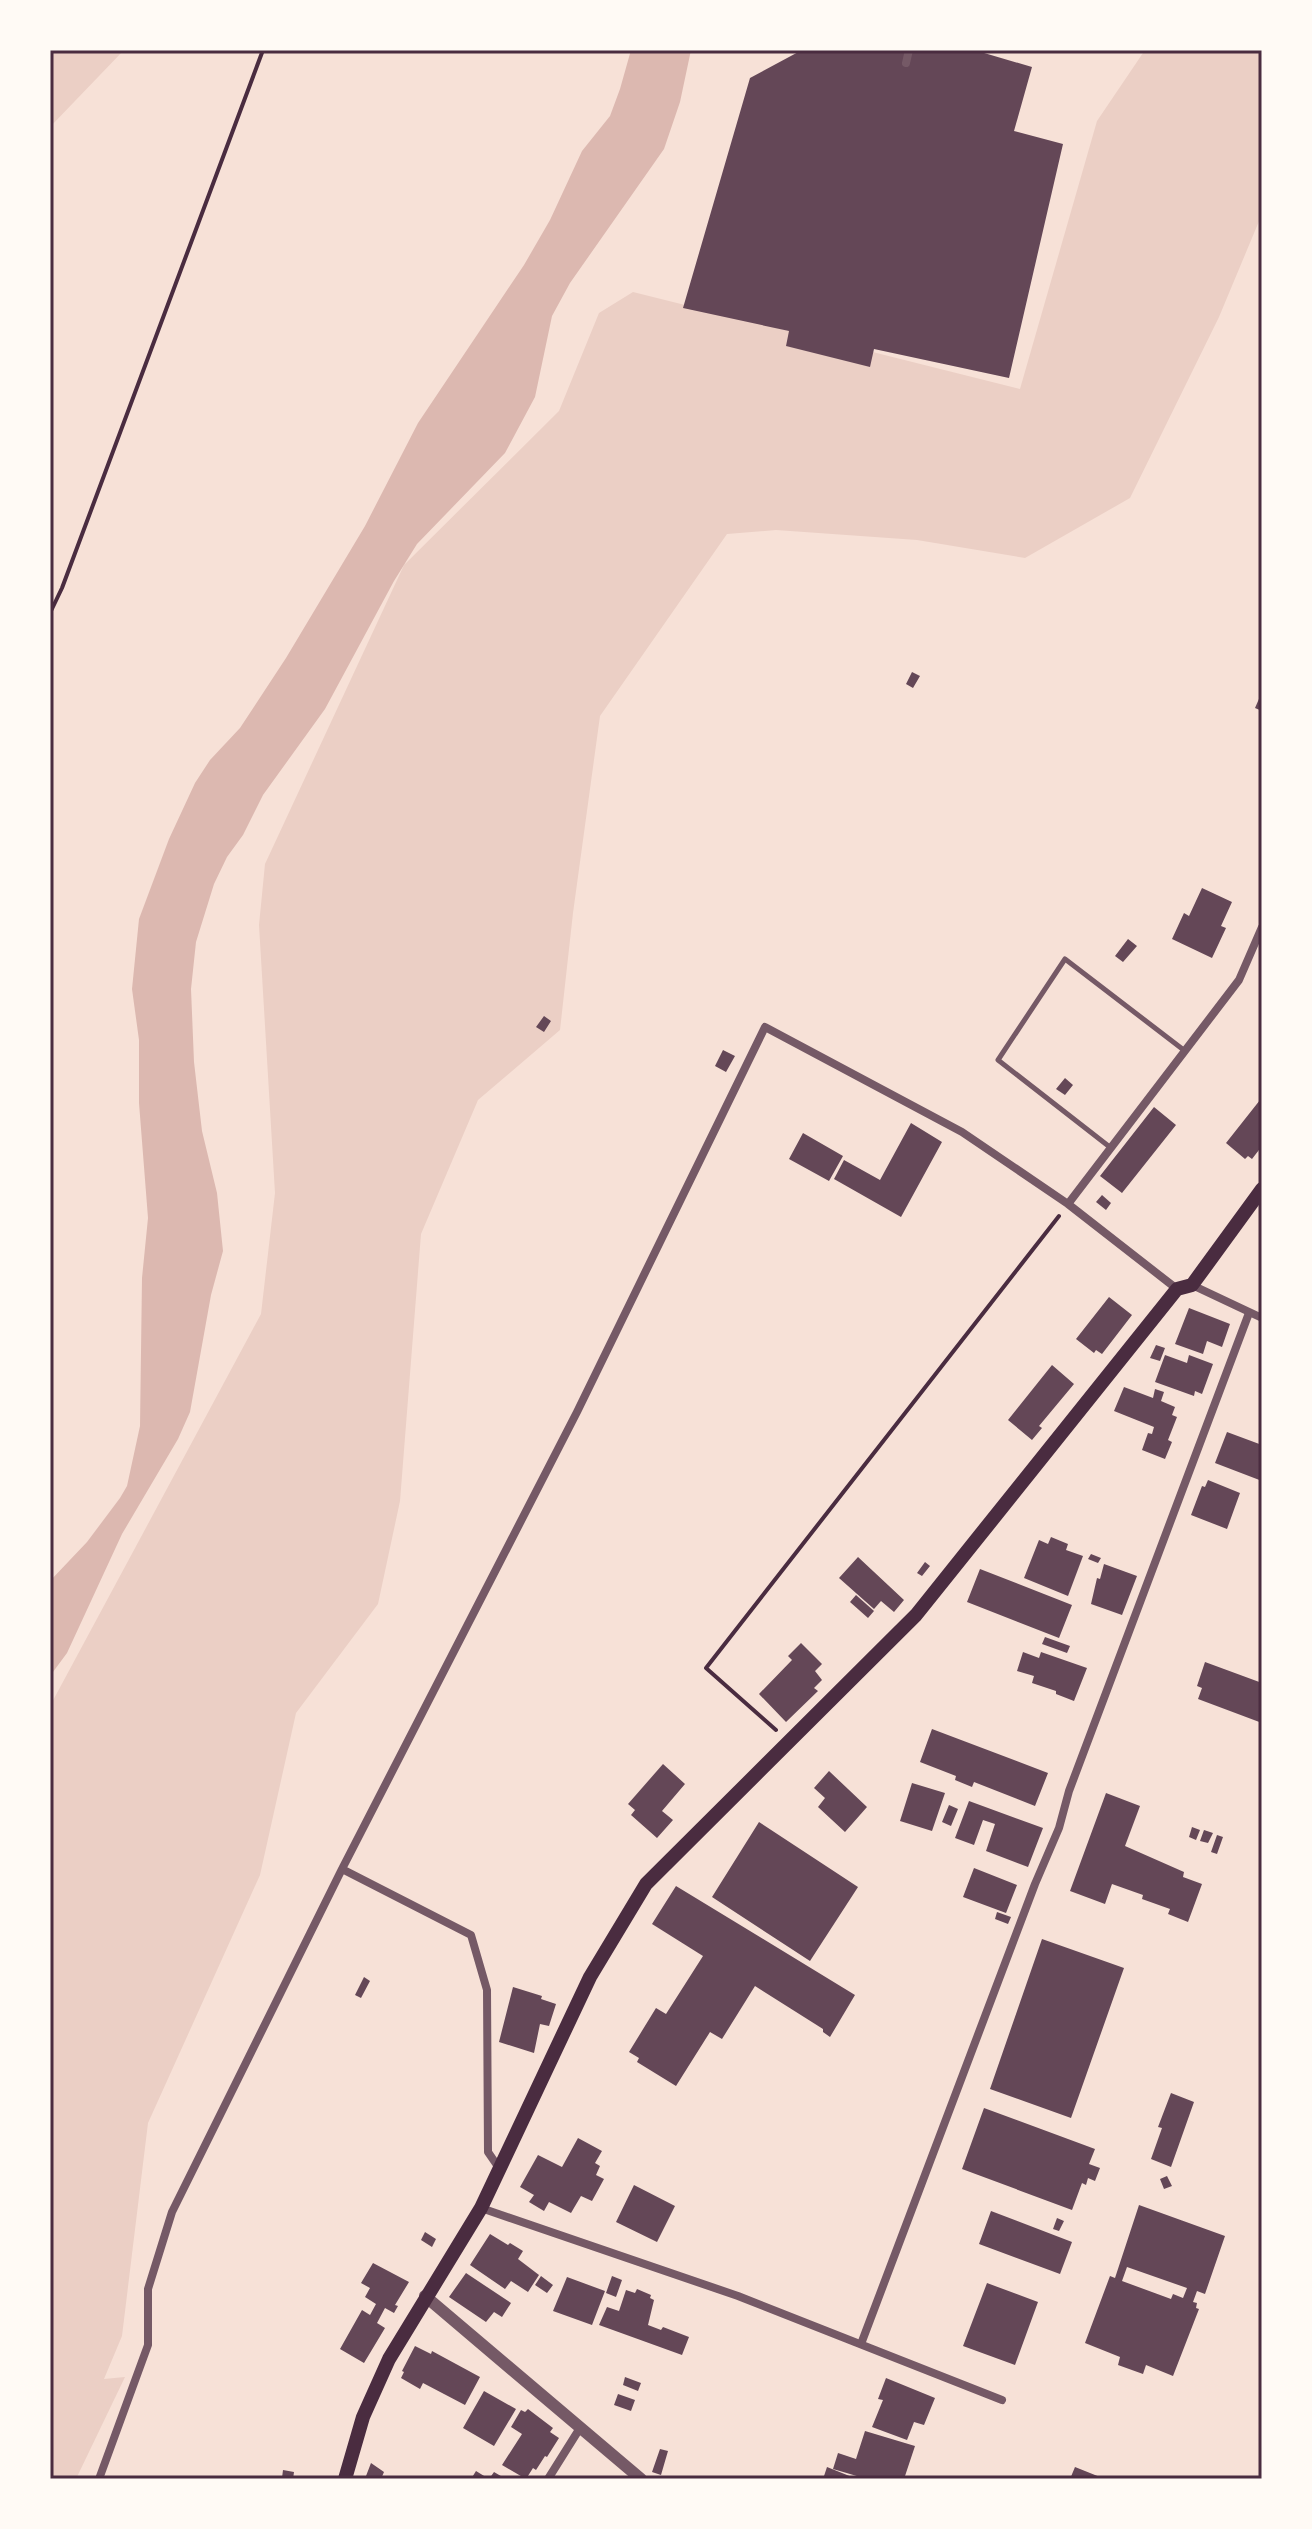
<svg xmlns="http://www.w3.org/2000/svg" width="1312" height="2529" font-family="'Archivo Narrow',sans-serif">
<rect width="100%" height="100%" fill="#f7e1d7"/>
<!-- green -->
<path fill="#ebcfc5" d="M50,50H124L50,127Z
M1145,50H1262V214L1219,317L1130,498L1025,558L917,540L776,530L727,534L600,716L573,913L560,1030L478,1100L421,1234L400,1501L378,1604L296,1713L260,1875L148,2123L122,2336L104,2379L125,2377L76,2479H50V1706L261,1314L275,1193L259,925L265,864L404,565L559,411L599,313L633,292L1020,389L1097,121Z"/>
<!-- water -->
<path fill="#dcb8b0" d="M631,50H691L680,102L664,149L570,283L552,316L535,397L505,453L417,544L394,581L325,709L263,795L243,835L227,857L214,884L196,942L191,989L194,1062L202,1131L217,1193L223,1251L211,1295L190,1412L178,1439L122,1534L67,1653L50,1676V1581L87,1542L120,1498L127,1486L140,1426L142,1278L148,1218L139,1103V1040L132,989L139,919L169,839L195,783L210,760L240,728L286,658L365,526L418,423L524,265L550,220L582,151L610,116L620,89Z"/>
<!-- building -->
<path fill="#644757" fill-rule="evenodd" d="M802,50H974L1032,67L1014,131L1063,144L1009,378L874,349L870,367L786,346L789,331L683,308L750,78Z
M912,672L920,676L913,688L906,684Z
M1262,692V711L1255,708Z
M1202,888L1232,902L1221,926L1226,928L1212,958L1172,939L1184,913L1189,916Z
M1128,939L1137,946L1123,962L1115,956Z
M544,1016L551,1021L544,1032L536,1027Z
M723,1050L735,1056L726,1072L715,1066Z
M1065,1078L1073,1085L1065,1095L1056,1089Z
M1260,1100L1262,1146L1252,1159L1248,1156L1245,1159L1226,1143Z
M1154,1107L1176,1125L1122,1193L1100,1176Z
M911,1123L942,1142L901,1217L834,1179L844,1160L880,1180Z
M803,1133L843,1156L829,1181L789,1159Z
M1102,1195L1111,1203L1106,1210L1096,1202Z
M1109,1297L1132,1315L1102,1354L1096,1350L1094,1353L1076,1339Z
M1189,1308L1230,1324L1222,1347L1207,1341L1203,1354L1175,1344Z
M1156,1345L1165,1348L1160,1361L1150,1358Z
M1165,1355L1187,1363L1189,1355L1213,1364L1202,1394L1195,1391L1194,1396L1155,1382Z
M1052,1365L1074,1384L1039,1426L1042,1428L1032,1440L1008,1420Z
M1124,1387L1153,1398L1155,1389L1164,1392L1161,1401L1175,1407L1172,1415L1177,1417L1168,1440L1172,1442L1165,1459L1142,1450L1148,1433L1152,1434L1154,1427L1114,1411Z
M1227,1432L1262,1445V1481L1215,1463Z
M1208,1480L1240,1493L1227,1529L1191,1515L1202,1486L1205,1487Z
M1051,1537L1068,1544L1066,1550L1083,1556L1068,1596L1024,1578L1039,1540L1048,1544Z
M1091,1554L1101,1558L1098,1563L1088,1559Z
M858,1557L904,1600L894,1612L881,1601L874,1609L839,1578Z
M925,1562L930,1566L922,1576L917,1573Z
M1104,1564L1137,1576L1122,1615L1091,1604L1097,1578L1100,1579Z
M980,1569L1072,1605L1059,1638L967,1602Z
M856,1595L874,1611L868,1618L850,1602Z
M1045,1637L1070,1646L1067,1653L1042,1644Z
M801,1643L822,1664L815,1671L822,1680L814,1688L818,1691L786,1722L759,1694L792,1660L788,1656Z
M1023,1652L1039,1658L1041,1652L1087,1668L1074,1701L1056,1694V1691L1032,1683L1034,1676L1017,1671Z
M1205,1662L1262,1683V1723L1198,1699L1202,1688L1197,1686Z
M932,1729L1048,1773L1035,1806L974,1782L972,1787L955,1780L956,1776L920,1762Z
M663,1764L685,1784L662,1811L673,1820L657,1838L631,1815L635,1810L628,1804Z
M829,1771L867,1807L845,1832L818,1807L825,1798L814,1788Z
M912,1783L945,1793L932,1831L900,1821Z
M1106,1793L1140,1806L1125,1846L1184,1872L1183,1877L1202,1884L1188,1922L1168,1914L1170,1909L1142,1899L1143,1895L1112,1884L1105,1904L1070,1891Z
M969,1801L1043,1828L1028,1867L986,1851L995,1824L983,1820L974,1845L955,1838Z
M949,1805L958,1809L951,1826L942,1822Z
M759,1822L858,1887L810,1961L712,1897Z
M1192,1827L1200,1830L1196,1840L1189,1837Z
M1204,1830L1213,1833L1208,1843L1200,1841Z
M1217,1835L1223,1837L1217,1854L1211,1852Z
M974,1868L1017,1885L1006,1913L963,1897Z
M676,1886L855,1995L830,2037L823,2032V2029L755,1986L722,2039L710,2032L676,2086L637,2062L639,2058L629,2052L656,2008L666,2014L703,1956L652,1924Z
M997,1912L1011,1917L1008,1924L995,1919Z
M1042,1939L1124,1968L1071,2118L990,2089Z
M364,1977L370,1981L361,1998L355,1995Z
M513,1987L542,1996L541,1999L556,2004L549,2026L540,2024L534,2053L499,2042Z
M1171,2093L1194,2102L1171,2167L1151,2159L1162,2128L1158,2127Z
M984,2108L1095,2149L1089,2164L1100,2168L1095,2181L1088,2178L1086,2185L1082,2183L1072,2210L962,2169Z
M578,2138L602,2151L595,2163L600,2166L596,2175L604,2179L592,2201L581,2196L571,2213L549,2202L544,2211L529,2202L534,2195L520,2187L538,2155L562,2167Z
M1167,2176L1172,2186L1164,2189L1160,2179Z
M634,2185L675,2206L657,2242L616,2222Z
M1139,2205L1225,2236L1205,2294L1197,2291L1193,2302L1197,2303L1196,2308L1199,2309L1173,2376L1146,2365L1143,2374L1118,2365L1120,2357L1085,2343L1110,2276L1115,2278ZM1127,2267L1187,2288L1183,2298L1173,2294L1171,2299L1122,2281Z
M991,2211L1072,2242L1060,2274L979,2244Z
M1057,2218L1064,2221L1059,2231L1053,2229Z
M425,2232L436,2239L432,2247L421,2240Z
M490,2234L508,2245L510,2243L523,2251L518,2259L539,2275L528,2292L511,2281L505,2289L470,2265Z
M373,2263L409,2282L395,2305L398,2306L394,2313L385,2308L377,2323L385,2328L364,2363L340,2349L362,2310L370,2315L376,2304L365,2297L370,2288L361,2283Z
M466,2273L511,2303L502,2317L494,2312L486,2322L449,2297Z
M541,2276L553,2285L547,2293L535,2285Z
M612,2276L622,2280L616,2297L606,2293Z
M567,2277L605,2291L592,2325L553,2311Z
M987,2283L1038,2302L1015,2365L963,2346Z
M637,2289L651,2295L650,2298L654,2300L648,2325L661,2330L663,2327L689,2337L682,2355L599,2325L607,2307L619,2311L626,2290L635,2293Z
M415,2346L431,2354L432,2351L480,2377L465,2405L423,2383L420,2389L401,2378L404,2372L402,2371Z
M625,2377L641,2383L638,2391L623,2385Z
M886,2378L935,2398L924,2425L914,2422L907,2440L872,2427L883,2400L878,2399Z
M484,2391L516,2409L494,2446L463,2428Z
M618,2394L635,2400L631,2411L614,2405Z
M528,2409L553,2428L550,2432L559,2438L547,2457L545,2456L536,2470L533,2468L526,2479L502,2465L522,2434L511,2427L521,2410L525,2412Z
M865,2431L915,2446L904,2479H867L833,2469L838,2453L856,2459Z
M660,2449L668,2451L661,2475L652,2472Z
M371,2463L384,2472L381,2479H371L366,2476Z
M827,2467L857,2479H823Z
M1075,2467L1105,2479H1070Z
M283,2470L294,2472L293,2479L282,2478Z
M476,2471L489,2479H471Z
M494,2472L506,2479H489Z"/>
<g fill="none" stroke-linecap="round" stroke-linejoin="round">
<!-- path -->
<path stroke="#4a2c40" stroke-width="4" d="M50,613L62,588L263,50
M776,1730L706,1668L1059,1216"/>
<!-- service -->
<path stroke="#755966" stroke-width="5" d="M1111,1148L998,1060L1065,959L1185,1051"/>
<!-- minor -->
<path stroke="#755966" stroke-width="8" d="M906,63L909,50
M1068,1204L1239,980L1262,927
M1192,1285L1262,1318
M499,2168L488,2152L487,1990L471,1935L342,1869L577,1412L765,1027L962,1132L1068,1204L1177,1289
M481,2208L738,2296L1002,2400
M861,2344L1035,1884L1059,1828L1069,1791L1249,1313
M99,2479L148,2345V2289L172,2212L342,1869
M548,2479L580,2428"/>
<!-- tertiary -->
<path stroke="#755966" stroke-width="12" d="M425,2296L641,2479"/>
<!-- secondary -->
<path stroke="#4a2c40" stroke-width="14" d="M345,2479L363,2417L389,2359L481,2208L590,1977L646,1884L916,1615L1177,1289L1192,1285L1262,1189"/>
</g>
<!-- border -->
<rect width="1312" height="2529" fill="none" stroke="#fffaf5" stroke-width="104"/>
<rect x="52" y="52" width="1208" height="2425" fill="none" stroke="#4a2c40" stroke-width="3"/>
</svg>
